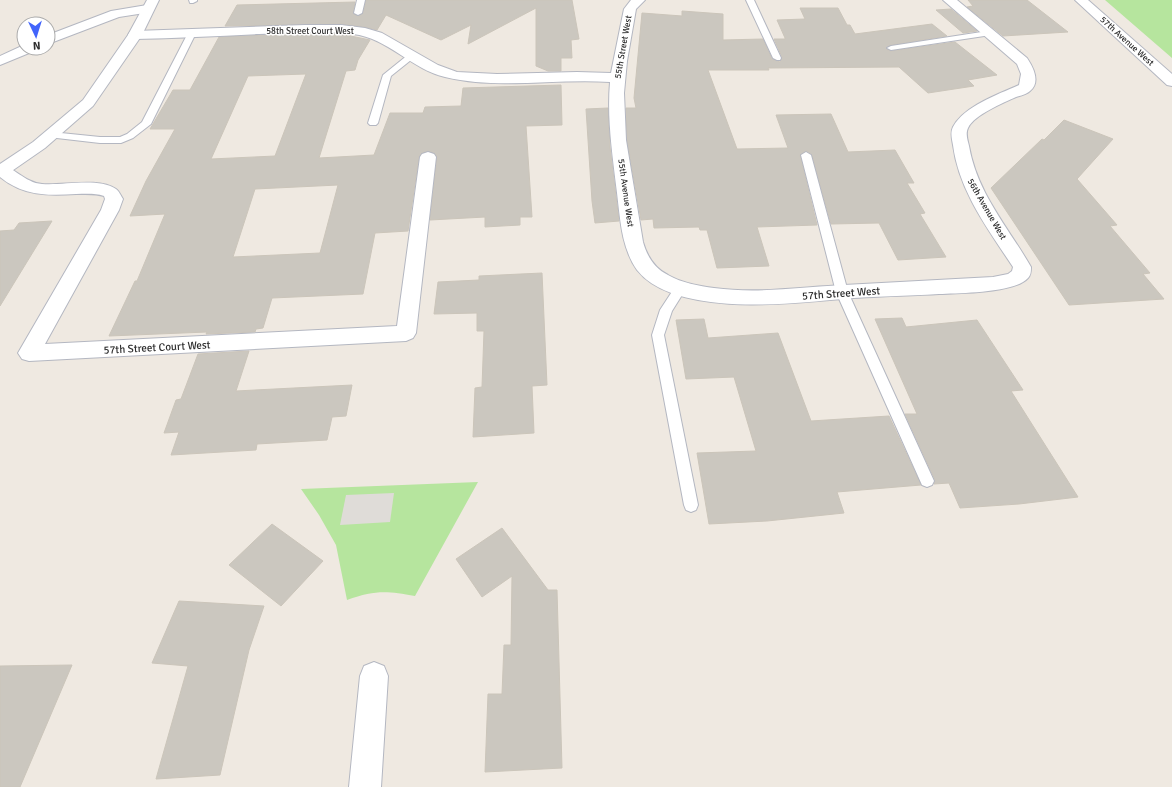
<svg xmlns="http://www.w3.org/2000/svg" width="1172" height="787" font-family="Signika,sans-serif">
<rect width="100%" height="100%" fill="#efe9e1"/>
<!-- green -->
<path fill="#b6e59e" d="M1105,0H1172V58Z
M478,482L415,596C387,591 375,590 347,600L336,545L319,515L301,489Z"/>
<!-- plaza -->
<path fill="#dfdcd8" d="M394,493L390,522L340,525L346,495Z"/>
<!-- building -->
<path fill="#cbc7bf" stroke="#cbc5ba" fill-rule="evenodd" d="M366,0H572L579,39L571,40L572,58H561V71H548L536,66V8L468,44L471,25L441,40L386,15L377,30L365,27L341,24L225,26L237,5L355,2L353,14L359,16L363,13Z
M968,0H1027L1068,32L1003,36L967,7L973,6Z
M800,8H838L847,25H850L855,34L932,24L947,36L891,45L886,49L891,51L955,42L997,75L968,80L974,86L928,93L899,67L768,68L769,70H708L737,149L788,148L776,115L831,114L848,152L895,150L914,183H907L925,213L920,214L946,257L898,260L879,223L831,224L812,155L807,151L800,155L817,225L757,227L769,266L717,268L707,230H700L699,227L654,228L653,219L641,220L627,140L626,108H636L634,98L642,13L682,16V11L723,14V40L763,39L772,59L780,62L782,57L774,39H785V38L777,20L805,19Z
M951,9L977,31L963,33L936,10Z
M294,34H341L370,40L358,60L355,70L346,71L319,158L374,155L390,113H423L425,107L461,106L463,88L561,85L562,125L526,126L532,217H520V225L485,227V217L430,220L437,157L434,153L428,151L422,153L419,157L408,231L375,233L363,294L272,298L263,328L256,329L255,332L206,334L207,332L109,336L135,281H137L165,214L130,216L146,181L175,129H150L173,90H190L219,37ZM306,74L275,156L211,159L248,76ZM338,185L320,253L233,257L255,189Z
M608,108L610,147L619,221L595,223L592,201L586,109Z
M1064,120L1113,139L1077,179L1117,225L1110,226L1150,273L1143,274L1164,299L1069,305L991,188L1042,139L1044,140Z
M52,221L0,306V231L14,230L19,223Z
M542,273L547,385L532,386L534,433L473,437L475,388L482,387L484,331H477V313L434,314L438,282L479,280V276Z
M902,318L906,327L977,320L1023,390L1011,391L1078,497L1019,504L960,508L949,483L934,484L935,480L905,414H917L875,319Z
M704,319L708,338L778,333L811,421L889,416L921,485L837,492L844,513L767,521L709,524L697,453L756,451L734,377L686,379L676,320Z
M249,351L236,391L352,385L346,416L332,417L327,440L257,444L256,450L171,455L179,432L164,433L176,400L181,399L198,354Z
M272,524L323,561L281,606L229,565Z
M502,528L548,590H557L562,768L485,772L488,694H502L504,645H511L512,576L482,597L456,559Z
M179,601L264,606L249,650L220,775L156,779L188,666L152,663Z
M72,665L20,787H0V666Z"/>
<g fill="none" stroke-linecap="round" stroke-linejoin="round">
<defs>
<path id="lane" d="M189,0H197V1L193,3H190Z
M357,0H365L362,13L358,15L354,13Z
M746,0H754L781,58L780,60H777L773,58Z
M189,31H192L196,33L151,124L133,138L121,143H100L48,137L46,135L51,132L100,137H120L127,134L142,122Z
M988,31H991V35L891,50L887,48L891,46Z
M409,54H412L416,56L391,76L378,123L376,125H370L368,123L383,75Z
M806,152L811,155L848,292L934,481L932,485L927,487L922,485L836,292L801,155Z
M681,283L685,284L687,287L672,311L664,335L698,505L696,510L691,512L686,510L684,505L652,335L660,310L677,284Z"/>
<path id="street" d="M631,0H645L636,9L627,61L624,93L626,140L643,242C647,256 654,268 668,275C682,283 699,286 714,288C759,294 800,287 844,285C894,282 943,280 993,277L1008,274L1012,271L1013,267C988,229 959,191 953,145C952,139 950,133 953,127C964,106 999,94 1019,85L1021,74L1017,64L943,0H957L1027,58C1033,67 1041,82 1030,91C1027,94 1020,96 1016,97C1003,103 974,115 968,128C965,134 968,141 969,146C977,193 1008,227 1031,267C1031,271 1031,275 1028,278C1015,293 959,293 939,294C907,296 874,296 842,299C789,304 674,317 637,270C620,246 620,213 616,185C612,151 607,117 610,82C556,78 498,90 445,77C411,69 388,38 353,34C322,30 290,33 259,34C218,36 176,38 135,39L130,38L128,35L130,32L135,31L305,25H341L365,28L382,33L438,65L457,72L497,74L577,72L611,73L624,9Z
M1075,0H1088L1172,74V86L1167,85Z
M147,5L151,6L153,9L151,12L119,17L48,44V35L111,11Z
M24,45V48H36L34,51L0,65V56Z
M428,152L434,154L436,157L416,333L413,338L406,341L29,361L22,359L18,353L101,210L105,199L104,196C95,193 86,194 76,194C48,196 23,196 0,177V165C12,165 25,183 42,184C62,186 98,177 116,189C119,191 121,196 123,199L119,210L45,344L397,326L420,157L422,154Z
M374,662L384,666L388,676L381,787H349L360,676L364,666Z"/>
<path id="secondary" d="M147,0H159L142,35L93,106L45,148L6,175L0,176V164L33,142L83,100L128,35Z"/>
</defs>
<!-- lane casing -->
<use href="#lane" stroke="#b4b7c1" stroke-width="2"/>
<!-- street casing -->
<use href="#street" stroke="#b4b7c1" stroke-width="2"/>
<!-- secondary casing -->
<use href="#secondary" stroke="#b4b7c1" stroke-width="2"/>
<!-- lane -->
<use href="#lane" fill="#fff" fill-rule="evenodd"/>
<!-- street -->
<use href="#street" fill="#fff" fill-rule="evenodd"/>
<!-- secondary -->
<use href="#secondary" fill="#fff" fill-rule="evenodd"/>
</g>
<g text-anchor="middle" stroke-width="3" stroke-linejoin="round" paint-order="stroke">
<!-- far-street labels -->
<g font-size="9" fill="#2e2e2e" stroke="#fff">
<text x="310" y="34">58th Street Court West</text>
<text transform="translate(1127 41) rotate(42)" y="3">57th Avenue West</text>
<text transform="translate(623 47) rotate(-80)" y="3">55th Street West</text>
<text transform="translate(626 193) rotate(82)" y="3">55th Avenue West</text>
<text transform="translate(987 209) rotate(60)" y="3">56th Avenue West</text>
</g>
<!-- street labels -->
<g font-size="11" fill="#2e2e2e" stroke="#fff">
<text transform="translate(841 293) rotate(-4)" y="4">57th Street West</text>
<text transform="translate(157 347) rotate(-3)" y="4">57th Street Court West</text>
</g>
</g>
<!-- north arrow -->
<g transform="translate(36 36) rotate(176)"><circle r="19" fill="#ffffff" stroke="#ababab"/>
<path d="M0-3L7 15L0 10L-7 15Z" fill="#4264fb"/>
<text y="-6" font-size="11" font-weight="bold" text-anchor="middle" fill="#2e2e2e">N</text>
</g>
</svg>
